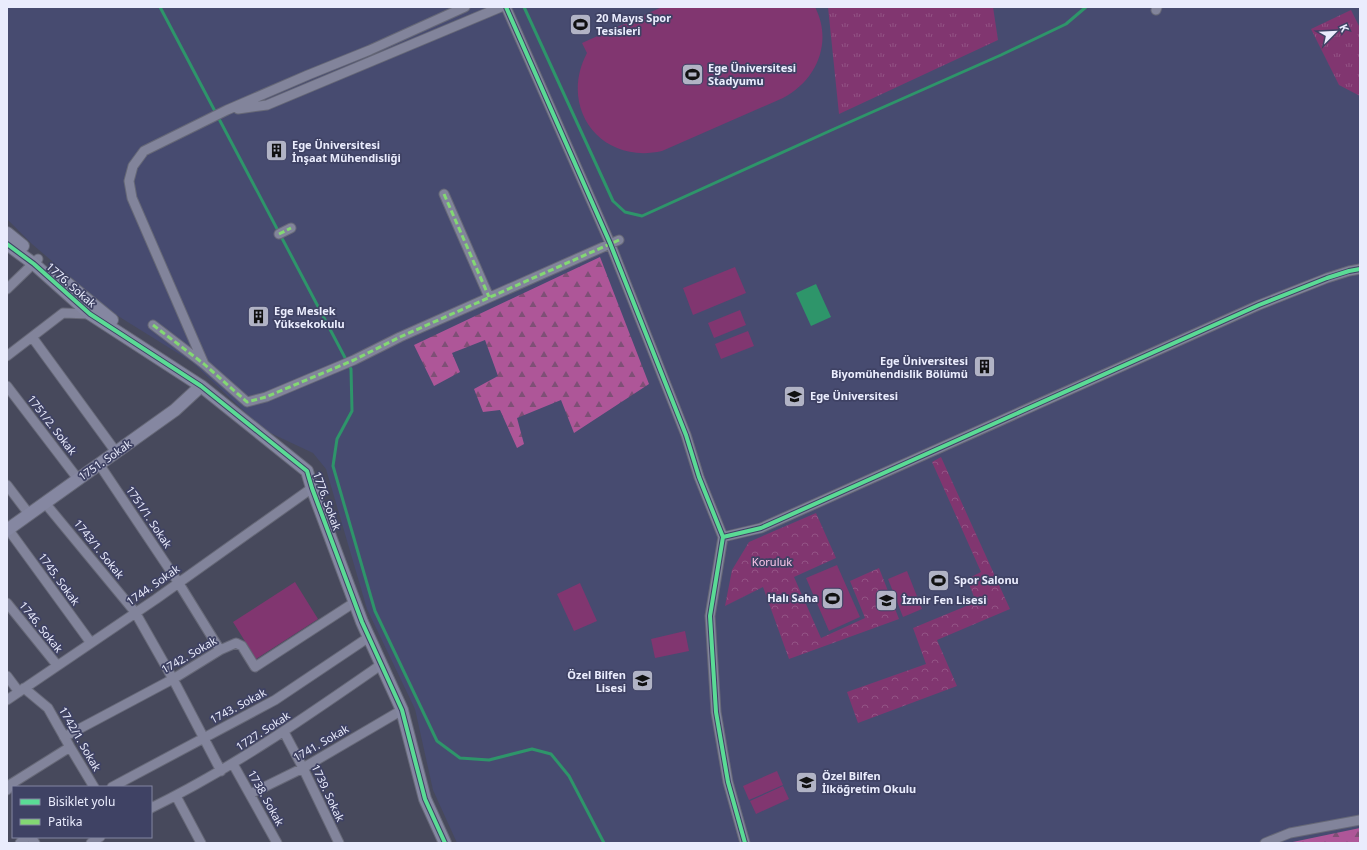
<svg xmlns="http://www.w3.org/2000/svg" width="1367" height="850" font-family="'Noto Sans',sans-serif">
<defs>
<pattern id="grass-tufts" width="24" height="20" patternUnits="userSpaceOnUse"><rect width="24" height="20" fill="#813670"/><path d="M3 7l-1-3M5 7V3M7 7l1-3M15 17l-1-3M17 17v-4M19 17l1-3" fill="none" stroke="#935385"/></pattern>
<pattern id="forest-firs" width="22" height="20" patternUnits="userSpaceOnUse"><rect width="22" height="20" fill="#ae5698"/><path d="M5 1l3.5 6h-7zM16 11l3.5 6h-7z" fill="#7f4f76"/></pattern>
<pattern id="park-crowns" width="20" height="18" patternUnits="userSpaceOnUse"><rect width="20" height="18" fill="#813670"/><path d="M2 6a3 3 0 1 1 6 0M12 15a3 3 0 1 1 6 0" fill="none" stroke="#935385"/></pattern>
</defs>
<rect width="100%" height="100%" fill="#47495c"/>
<!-- built -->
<path fill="#474b70" d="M7,7H1360V843H457L433,790L415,709L367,609L326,469L313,453L264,430L192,362L110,311L32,244L7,219Z"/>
<!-- grass -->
<path fill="url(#grass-tufts)" d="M828,7H993L998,40L839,114Z
M1351,10L1360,28V96L1339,85L1311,29Z"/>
<!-- forest -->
<path fill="url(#forest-firs)" d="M600,257L649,384L574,433L561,400L517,418L524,444L517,448L500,410L483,412L474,389L498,376L485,340L452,353L460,372L434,386L414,345Z
M1360,828V843H1288Z"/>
<!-- park -->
<path fill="url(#park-crowns)" d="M941,457L1010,609L937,640L957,686L858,723L847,692L926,664L913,628L976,602L967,579L981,572L932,462Z
M816,513L836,558L794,577L821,638L865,618L850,581L879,568L899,619L789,659L763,587L725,606L732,570L749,542Z"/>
<!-- pitch -->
<path fill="#813670" d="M662,7H815C833,42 817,80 783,98L662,151C601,165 558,108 587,53L582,43Z
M735,267L746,293L693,315L683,288Z
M740,310L746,325L714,338L708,323Z
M748,331L754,346L721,359L715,344Z
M837,565L860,617L829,631L806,578Z
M907,571L922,609L903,617L888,579Z
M295,582L318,619L256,659L233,622Z
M580,583L597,621L574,631L557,594Z
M685,631L689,651L655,658L651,639Z
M777,771L783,785L749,800L743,786Z
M783,786L789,799L756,814L750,801Z"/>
<!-- water -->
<path fill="#2e956a" d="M816,284L831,317L811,326L796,293Z"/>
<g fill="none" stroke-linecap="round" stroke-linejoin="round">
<!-- stream -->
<path stroke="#2e956a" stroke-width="3" d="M160,7L351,369L352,411L337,439L333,466L375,611L437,741L460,758L489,760L532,749L551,754L569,776L604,843
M524,7L613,201L625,212L642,216L834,129L1001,55L1066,24L1086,7"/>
<defs>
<path id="street" d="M506,7L610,243L686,435L699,477L723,537L710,616L716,712L728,782L745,843
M1156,10L1157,7
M238,109L267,105L501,7
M444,194L489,297
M279,234L291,228
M7,289L38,259
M153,325L204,364L247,402L266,397L354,360L400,337L619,240
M32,337L116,452
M7,356L63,313L90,314L93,313
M204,364L132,198L129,181L133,166L144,151L227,110L308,75L370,50L465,7
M7,386L78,479
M99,464L178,582L220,650
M7,485L29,514
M45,503L135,612L173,679L221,771
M8,529L91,643
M723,537L761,528L1259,305L1327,278L1349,271L1360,269
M7,603L57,665
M7,676L19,692
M24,688L48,708L70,747L94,787
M7,700L156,599L312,488
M284,732L303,768L339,843
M64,737L173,679L220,650L236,643L242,646L255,667L355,602
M233,764L277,843
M112,787L275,700L369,637
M7,790L11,784L70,747
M250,794L303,768L402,710
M176,796L201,843
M151,808C233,768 307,716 382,664
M31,837L35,843
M20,843L27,837
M91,843L100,837
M1265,843L1290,833L1360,820"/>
<path id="secondary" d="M7,233L23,246
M7,244L34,264L90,314L201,386L307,471L312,488L362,622L402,710L425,799L445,843
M63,280L112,320
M7,530L175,410L201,386"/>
</defs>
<!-- street casing -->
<use href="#street" stroke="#666877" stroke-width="11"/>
<!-- secondary casing -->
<use href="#secondary" stroke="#666877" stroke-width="14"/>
<!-- street -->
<use href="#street" stroke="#82849b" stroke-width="9"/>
<!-- secondary -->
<use href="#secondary" stroke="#8587a1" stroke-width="12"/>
<!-- quiet -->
<path stroke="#83d873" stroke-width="3" stroke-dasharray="6 3" stroke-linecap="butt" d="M444,194L489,297
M279,234L291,228
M153,325L204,364L247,402L266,397L354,360L400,337L619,240"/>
<defs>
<path id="cycleway" d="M506,7L610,243L686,435L699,477L723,537L710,616L716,712L728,782L745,843
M7,244L34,264L90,314L201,386L307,471L312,488L362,622L402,710L425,799L445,843
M723,537L761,528L1259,305L1327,278L1349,271L1360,269"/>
</defs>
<!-- cycleway casing -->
<use href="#cycleway" stroke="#3f4264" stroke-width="6"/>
<!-- cycleway -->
<use href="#cycleway" stroke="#5adb95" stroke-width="4"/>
</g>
<!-- icons -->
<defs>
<symbol id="stadium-square" viewBox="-11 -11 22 22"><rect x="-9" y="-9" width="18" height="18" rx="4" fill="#b1b3c5" stroke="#3f4264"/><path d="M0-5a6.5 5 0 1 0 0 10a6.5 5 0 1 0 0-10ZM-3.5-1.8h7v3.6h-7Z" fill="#111"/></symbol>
<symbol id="building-square" viewBox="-11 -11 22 22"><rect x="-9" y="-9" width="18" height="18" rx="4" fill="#b1b3c5" stroke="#3f4264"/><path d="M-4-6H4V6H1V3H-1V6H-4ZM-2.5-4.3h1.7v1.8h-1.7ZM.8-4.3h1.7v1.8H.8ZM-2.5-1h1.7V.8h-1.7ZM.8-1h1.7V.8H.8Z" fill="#111"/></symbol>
<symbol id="university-square" viewBox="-11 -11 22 22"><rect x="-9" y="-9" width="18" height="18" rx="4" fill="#b1b3c5" stroke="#3f4264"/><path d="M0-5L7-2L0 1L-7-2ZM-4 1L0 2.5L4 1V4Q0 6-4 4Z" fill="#111"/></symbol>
<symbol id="school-square" viewBox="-11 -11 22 22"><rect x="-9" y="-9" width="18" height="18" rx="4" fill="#b1b3c5" stroke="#3f4264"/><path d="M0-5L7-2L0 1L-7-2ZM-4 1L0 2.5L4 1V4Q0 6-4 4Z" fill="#111"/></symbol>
</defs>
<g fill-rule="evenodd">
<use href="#stadium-square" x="568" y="12" width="25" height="25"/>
<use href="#stadium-square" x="680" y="62" width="25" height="25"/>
<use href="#building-square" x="264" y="138" width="25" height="25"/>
<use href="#building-square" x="246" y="304" width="25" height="25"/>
<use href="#building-square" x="972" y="354" width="25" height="25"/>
<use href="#university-square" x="782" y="384" width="25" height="25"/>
<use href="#stadium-square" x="926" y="568" width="25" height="25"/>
<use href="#stadium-square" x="820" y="586" width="25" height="25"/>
<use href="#school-square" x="874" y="588" width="25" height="25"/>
<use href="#school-square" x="630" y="668" width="25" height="25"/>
<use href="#school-square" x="794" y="770" width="25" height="25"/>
</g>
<g text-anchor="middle" stroke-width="3.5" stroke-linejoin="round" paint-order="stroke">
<!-- poi labels -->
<g font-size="11" font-weight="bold" fill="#eaecfd" stroke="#3f4264" text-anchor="start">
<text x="596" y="22">20 Mayıs Spor<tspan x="596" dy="13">Tesisleri</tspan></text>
<text x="708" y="72">Ege Üniversitesi<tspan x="708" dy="13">Stadyumu</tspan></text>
<text x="292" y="149">Ege Üniversitesi<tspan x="292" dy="13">İnşaat Mühendisliği</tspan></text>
<text x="274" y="315">Ege Meslek<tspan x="274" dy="13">Yüksekokulu</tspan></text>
<text x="968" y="365" text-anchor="end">Ege Üniversitesi<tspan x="968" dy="13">Biyomühendislik Bölümü</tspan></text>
<text x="810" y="400">Ege Üniversitesi</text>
<text x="954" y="584">Spor Salonu</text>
<text x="818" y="602" text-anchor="end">Halı Saha</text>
<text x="902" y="604">İzmir Fen Lisesi</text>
<text x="626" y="679" text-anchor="end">Özel Bilfen<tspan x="626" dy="13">Lisesi</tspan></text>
<text x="822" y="780">Özel Bilfen<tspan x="822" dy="13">İlköğretim Okulu</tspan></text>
</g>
<!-- street labels -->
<g font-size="11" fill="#eaecfd" stroke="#3f4264">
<text transform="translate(71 285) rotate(41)" y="4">1776. Sokak</text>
<text transform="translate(52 425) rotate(52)" y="4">1751/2. Sokak</text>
<text transform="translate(105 460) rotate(-35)" y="4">1751. Sokak</text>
<text transform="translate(327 501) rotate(70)" y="4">1776. Sokak</text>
<text transform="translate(149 517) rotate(56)" y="4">1751/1. Sokak</text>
<text transform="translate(99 549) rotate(51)" y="4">1743/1. Sokak</text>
<text transform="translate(59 579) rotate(54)" y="4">1745. Sokak</text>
<text transform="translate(153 585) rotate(-35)" y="4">1744. Sokak</text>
<text transform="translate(41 627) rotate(51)" y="4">1746. Sokak</text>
<text transform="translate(189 655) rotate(-30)" y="4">1742. Sokak</text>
<text transform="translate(238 706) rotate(-28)" y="4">1743. Sokak</text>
<text transform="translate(263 731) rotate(-33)" y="4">1727. Sokak</text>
<text transform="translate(80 739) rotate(60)" y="4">1742/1. Sokak</text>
<text transform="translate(321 743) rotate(-30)" y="4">1741. Sokak</text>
<text transform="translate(328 793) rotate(65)" y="4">1739. Sokak</text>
<text transform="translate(266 798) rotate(61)" y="4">1738. Sokak</text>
</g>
<!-- park labels -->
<g font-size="11" fill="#fdc7ea" stroke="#3f4264">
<text x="772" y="566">Koruluk</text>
</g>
</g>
<!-- border -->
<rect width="1367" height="850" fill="none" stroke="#eaecfd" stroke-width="16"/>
<!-- legend -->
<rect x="12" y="786" width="140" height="52" fill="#3f4264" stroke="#8386a1"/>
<rect x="20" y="799" width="20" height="6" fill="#5adb95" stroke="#8386a1"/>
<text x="48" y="806" font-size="12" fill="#eaecfd">Bisiklet yolu</text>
<rect x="20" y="819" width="20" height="6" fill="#83d873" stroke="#8386a1"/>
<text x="48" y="826" font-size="12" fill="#eaecfd">Patika</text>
<!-- north arrow -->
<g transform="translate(1335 32) rotate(66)" stroke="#3f4264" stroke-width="3" paint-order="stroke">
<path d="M0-3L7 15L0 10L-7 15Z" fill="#eaecfd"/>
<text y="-6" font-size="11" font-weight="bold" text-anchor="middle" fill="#eaecfd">K</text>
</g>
</svg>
